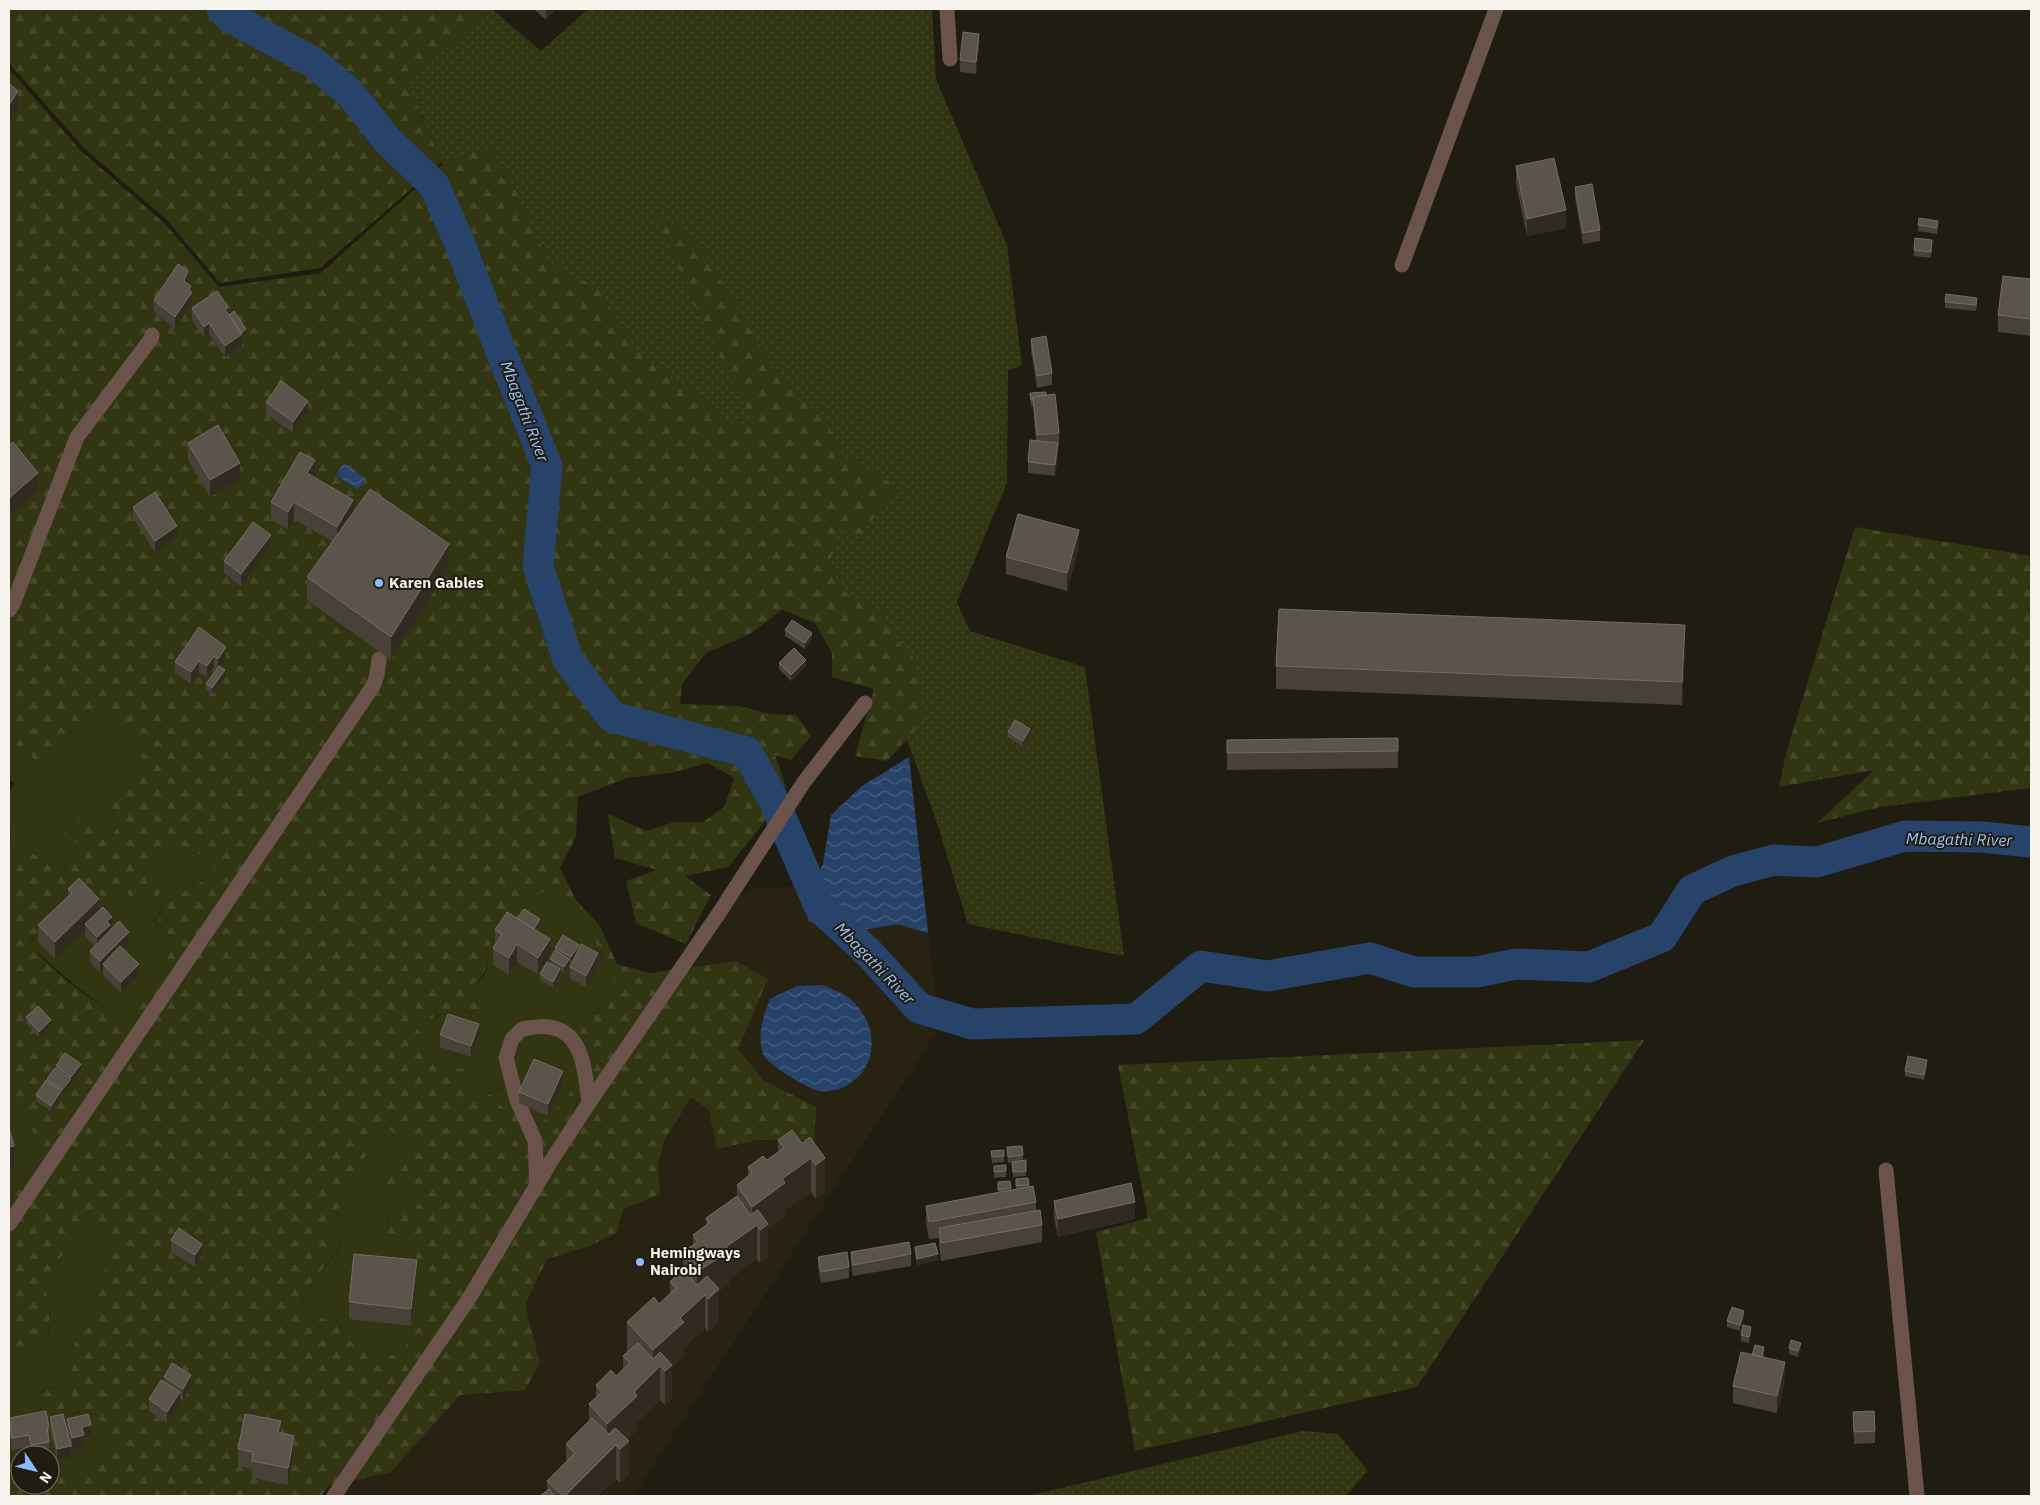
<svg xmlns="http://www.w3.org/2000/svg" width="2040" height="1505" font-family="'IBM Plex Sans',sans-serif">
<defs>
<pattern id="grass-dots" width="8" height="8" patternUnits="userSpaceOnUse" patternTransform="scale(1.25)"><rect width="8" height="8" fill="#313512"/><path d="M2 2h.1M6 6h.1" fill="none" stroke="#454929" stroke-width="1.8" stroke-linecap="round"/></pattern>
<pattern id="forest-firs" width="22" height="20" patternUnits="userSpaceOnUse" patternTransform="scale(1.25)"><rect width="22" height="20" fill="#313512"/><path d="M5 1l3.5 6h-7zM16 11l3.5 6h-7z" fill="#454929"/></pattern>
<pattern id="water-waves" width="16" height="10" patternUnits="userSpaceOnUse" patternTransform="scale(1.25)"><rect width="16" height="10" fill="#28436a"/><path d="M0 5q4-4 8 0t8 0" fill="none" stroke="#485f80"/></pattern>
</defs>
<rect width="100%" height="100%" fill="#1f1d12"/>
<!-- built -->
<path fill="#272211" d="M909,757L939,1028L633,1496H342L732,899L753,888L812,886L823,864L831,815L862,786Z"/>
<!-- grass -->
<path fill="url(#grass-dots)" d="M492,9L541,51L588,9H932L936,79L1007,245L1022,365L1008,371L1007,483L957,602L970,631L1085,667L1124,956L968,924L937,823L905,734L882,646L504,299L406,82Z
M1303,1431L1338,1434L1368,1471L1346,1496H1027Z"/>
<!-- forest -->
<path fill="url(#forest-firs)" fill-rule="evenodd" d="M9,9H492L406,82L442,162L320,268L220,283L168,221L84,148L9,63Z
M9,69L80,150L164,223L219,287L321,273L441,166L456,155L490,148L508,174L549,264L601,289L621,330L644,358L692,390L728,421L757,431L692,300L656,214L695,237L778,375L820,411L843,456L898,487L860,535L839,531L831,557L838,588L883,611L897,639L914,659L925,719L887,761L855,756L874,689L832,677V653L815,623L782,610L750,634L706,653L682,684L680,704L739,706L770,714L796,715L811,736L791,760L775,755L786,787L759,829L728,867L685,876L711,895L686,944L636,923L626,881L657,870L615,858L608,814L647,831L674,822H703L724,807L734,778L708,763L670,773L627,778L578,797L576,837L560,868L576,900L600,926L617,964L649,973L736,961L768,979L738,1049L763,1080L816,1107L814,1140H757L717,1149L709,1110L691,1097L664,1141L658,1166L660,1194L623,1209L617,1233L589,1246L547,1259L525,1305L540,1363L525,1390L460,1395L391,1472L329,1486L321,1496H9V1460L20,1468V1485H50V1475H52L92,1415L38,1409L39,1393L73,1381L67,1357L86,1324L92,1226L74,1240L44,1280L50,1306L48,1338L9,1369V1200L44,1151L9,1093V876L32,853L58,870L60,841L66,825L92,813L110,836L119,826L109,799L141,759L99,709L34,765L9,752ZM182,848L206,857L217,872L164,903L156,927L161,949V978L145,991L131,1024C95,1002 56,977 29,943L59,907L92,892L107,899L122,890L138,903H155ZM589,931L615,985L605,1010L571,1021L574,1080L565,1102L505,1086L477,1101L466,1069L415,1026C440,1014 455,1005 482,1016L480,1000L463,990C486,977 487,975 487,948ZM386,1127L370,1186L394,1191L421,1187L388,1211L387,1232L412,1243L419,1270L344,1336L337,1320L308,1316L302,1295L343,1243L330,1231L355,1171Z
M1855,527L2031,556V788L1880,807L1817,823L1874,770L1779,787L1787,750Z
M1644,1040L1417,1387L1135,1451L1096,1232L1148,1218L1118,1065Z"/>
<!-- garden -->
<path fill="#313512" d="M99,709L134,736L142,759L109,799L119,826L110,836L92,813L66,825L60,841L77,842L84,855L58,870L32,853L9,876V791L15,784L9,779V743L10,752L29,743L34,764Z
M182,848L206,857L217,872L164,903L156,927L161,949L162,978L145,991L131,1025C94,1001 60,975 29,944L59,907L92,892L107,899L122,890L138,903H155L167,879L151,874L157,849Z
M547,889L589,931L615,985L605,1010L571,1021L591,1053L565,1102L538,1125L499,1105L504,1086L477,1101L466,1069L445,1066L415,1026C440,1014 455,1005 482,1016L480,1000L463,990L482,979L487,969V948L510,916Z
M9,1093L44,1151L9,1200Z
M385,1127L414,1146L371,1186L394,1191L421,1186L429,1202L388,1211L387,1232L412,1243L419,1270L430,1297L410,1342L381,1363L344,1336L337,1320L308,1316L302,1295L343,1244L330,1231L355,1171Z
M92,1226L105,1231L108,1261L86,1324L67,1357L73,1381L39,1393L38,1408L92,1415L114,1428L94,1471L50,1475V1455H20V1468L9,1460V1369L48,1338L50,1306L44,1280L74,1240Z"/>
<!-- water -->
<path fill="url(#water-waves)" d="M344,463L365,478L364,484L357,489L336,475Z
M909,757L928,933L897,924L841,934L808,921L812,886L823,864L831,815L862,786Z
M824,985C831,989 841,992 848,997C880,1022 881,1070 842,1088C837,1090 824,1092 819,1091C808,1089 766,1064 763,1054C757,1033 763,1018 770,999L797,986Z"/>
<g fill="none" stroke-linecap="round" stroke-linejoin="round">
<!-- river -->
<path stroke="#28436a" stroke-width="31" d="M222,9L228,16L313,62L350,93L387,140L434,185L460,244L498,344L547,466L538,566L568,660L612,717L747,752L774,801L820,908L867,951L919,1008L972,1024L1136,1019L1201,966L1267,976L1370,958L1414,972H1477L1516,964L1589,967L1662,937L1692,890L1733,871L1774,860L1817,862L1905,836L1982,837L2031,842"/>
<!-- minor -->
<path stroke="#6b534c" stroke-width="15" d="M947,9L950,59
M1402,265L1496,9
M9,610L13,604L77,437L151,339L152,335
M1886,1170L1917,1496
M537,1185L535,1141L517,1100L506,1058L512,1039L522,1029C530,1028 541,1025 549,1027C585,1032 585,1075 589,1103
M9,1224L373,686L377,675L379,659
M334,1496L468,1300L553,1158L589,1103L719,913L804,782L865,703"/>
</g>
<!-- wall -->
<path fill="#484137" d="M534,9H556L546,20Z
M979,45L976,74L960,72V60Z
M1516,166L1566,228L1527,236L1516,184Z
M1575,187L1600,230V241L1583,244L1575,198Z
M1918,225L1938,226L1937,234L1918,231Z
M1932,246L1931,258L1914,256V250Z
M2031,279V336L1998,332V315Z
M188,283V284L191,291L192,303L175,329L154,312V300Z
M1945,302L1977,304L1976,311L1945,308Z
M192,308L228,314L246,335L242,338V346L225,357L209,334L204,338L192,320Z
M1031,339L1052,373V385L1037,388L1031,351Z
M1030,393L1046,395L1059,433V445H1058V454L1055,476L1028,473V462L1036,441L1033,406H1031Z
M266,402L308,412L293,433L266,414Z
M188,443L240,480L210,497L188,460Z
M315,478L353,513L449,567L391,660L307,600V577L333,542L294,519L288,529L271,520V502Z
M133,507L177,538L155,552L133,518Z
M271,547L241,586L224,573V561Z
M1079,547L1067,591L1006,574V557Z
M199,627L226,658L220,667L225,676L212,694L206,690V684L216,669L214,667L207,677L199,672L191,684L175,673V662Z
M785,630L812,639L805,649L785,636Z
M1685,648L1682,705L1276,689V666Z
M779,663L806,666L791,681L779,669Z
M1008,732L1030,735L1023,747L1008,737Z
M1398,738V768L1227,770V740Z
M68,889L99,910L112,928L129,943L123,949L139,976L121,993L103,975V970L100,973L90,962V951L94,946L85,936V930L55,959L38,942V925L68,896Z
M517,918L540,925L536,931L550,956L538,975L517,962L509,975L493,965V948L495,944V930Z
M555,948L579,949L598,964L586,987L570,979V967L574,959L571,963L569,962V965L564,973L560,970V975L553,988L540,980V974L550,963V959L555,951Z
M26,1017L51,1026L39,1037L26,1023Z
M440,1035L479,1036L471,1057L440,1047Z
M1927,1065L1924,1080L1905,1076V1071Z
M56,1066L81,1070L71,1083V1085L62,1096L61,1095V1097L51,1111L36,1101V1095L47,1081V1079L56,1068Z
M563,1083L548,1116L519,1103V1092Z
M810,1137L825,1192L816,1199L811,1192L785,1210V1217L768,1229V1258L760,1263L757,1259L729,1279V1284L719,1291V1323L708,1332L705,1328L684,1348V1356L672,1367V1398L665,1405L660,1400L637,1423V1429L627,1439L629,1474L620,1483L616,1479L598,1496H540L547,1490V1481L566,1462V1444L589,1421V1404L596,1398V1385L616,1376L623,1369V1356L627,1353V1322L659,1304L670,1294V1282L683,1270V1252L693,1246V1235L706,1226V1218L737,1196V1185L748,1176V1167L767,1160L778,1152V1140L802,1143Z
M1022,1146L1023,1161L1026,1171V1176L1013,1177L1012,1162L1008,1163L1007,1147Z
M991,1151L1004,1156V1162L992,1163Z
M994,1166L1006,1171V1177L994,1178Z
M1028,1178L1029,1186L1036,1202V1210L1042,1225V1242L941,1261L939,1246V1238L929,1239L926,1223V1206L998,1192V1182L1011,1188V1190L1016,1189V1179Z
M1054,1201L1135,1219L1058,1237L1054,1218Z
M171,1240L202,1255L195,1267L171,1252Z
M915,1247L938,1260L917,1265L915,1253Z
M851,1252L911,1254V1266L853,1276L851,1264Z
M818,1257L849,1267V1278L821,1283L818,1268Z
M417,1278L411,1326L349,1319V1302Z
M1744,1317L1740,1331L1727,1327V1321Z
M1751,1333L1749,1343L1741,1341V1335Z
M1789,1348L1801,1349L1798,1357L1789,1354Z
M1764,1353L1763,1357L1785,1379L1777,1413L1733,1403V1386L1752,1355Z
M164,1377L191,1386L183,1400L180,1399V1403L167,1423L149,1411V1399L164,1381Z
M1853,1412L1875,1431V1443L1854,1444Z
M50,1417L67,1430V1419L91,1436L84,1438V1446L72,1449L70,1444L71,1457L57,1460L50,1429Z
M9,1418L49,1427V1453L40,1455H30L29,1447L12,1450L9,1430Z
M281,1433L294,1453L288,1485L252,1478V1469L238,1466V1449Z"/>
<!-- shaded-wall -->
<path fill="#302a20" d="M546,9H556L546,20Z
M979,34V45L976,74V62Z
M18,91V108L9,123V105Z
M1566,210V228L1527,236V219Z
M188,271V283L184,293V281Z
M191,286L192,303L175,329V317Z
M209,323V334L204,338V327Z
M246,329V335L242,338V346L225,357V346Z
M308,401V412L293,433V422Z
M1058,443V454L1055,476V465Z
M315,460V478L307,473Z
M240,463V480L210,497V480Z
M38,473V491L9,515V498Z
M353,500V517L337,544V527Z
M294,502V519L288,529V512Z
M177,526V538L155,552V541Z
M1079,530V547L1067,591V573Z
M271,535V547L241,586V574Z
M449,544V567L391,660V637Z
M1685,625V648L1682,705V682Z
M812,633V639L805,649V643Z
M226,647V658L218,670V659Z
M214,656V667L207,677V666Z
M806,660V666L791,681V675Z
M199,661V672L191,684V672Z
M225,670V676L212,694V688Z
M1030,729V735L1023,747V741Z
M11,827V844L9,847V829Z
M99,899V916L85,924V930L55,959V942Z
M112,917V928L97,949V937L107,921Z
M540,919V925L531,938V932Z
M129,932V943L106,967L103,964V970L100,973V961Z
M550,939V956L538,975V958Z
M517,944V962L509,975V958Z
M579,945V951L571,963V957Z
M598,953V964L586,987V976Z
M569,959V965L564,973V967Z
M139,964V976L121,993V982Z
M560,969V975L553,988V982Z
M51,1020V1026L39,1037V1032Z
M479,1024V1036L471,1057V1046Z
M1927,1060V1065L1924,1080V1075Z
M81,1064V1070L71,1083V1077Z
M563,1071V1083L548,1116V1104Z
M71,1079V1085L62,1096V1090Z
M61,1091V1097L51,1111V1106Z
M14,1146V1169L9,1170V1147Z
M811,1158V1192L785,1210V1217L768,1229V1258L760,1263V1230L757,1225V1259L729,1279V1284L719,1291V1323L708,1332V1299L705,1295V1328L684,1348V1356L672,1367V1398L665,1405V1371L660,1366V1400L637,1423V1429L618,1447L616,1445V1479L598,1496H565L607,1454V1424L634,1392L653,1373V1350L680,1318L697,1302V1272L726,1247L752,1229V1207L782,1179Z
M825,1158V1192L816,1199V1165Z
M1135,1202V1219L1058,1237V1219Z
M202,1244V1255L195,1267V1255Z
M938,1254V1260L917,1265V1259Z
M417,1260V1278L411,1326V1309Z
M1744,1311V1317L1740,1331V1325Z
M1751,1327V1333L1749,1343V1337Z
M1801,1343V1349L1798,1357V1351Z
M1785,1362V1379L1777,1413V1396Z
M191,1375V1386L183,1400V1389Z
M180,1392V1403L167,1423V1412Z
M281,1421V1438L278,1432Z
M91,1425V1436L84,1438V1446L72,1449V1438L82,1427Z
M294,1436V1453L288,1485V1468Z
M629,1441V1474L620,1483V1449Z
M71,1446V1457L57,1460V1449Z"/>
<!-- building -->
<path fill="#5b544a" stroke="#736d64" d="M963,32L979,34L976,62L960,60Z
M9,84L18,91L9,105Z
M1554,158L1566,210L1527,219L1516,166Z
M1592,184L1600,230L1583,233L1575,187Z
M1919,218L1938,221L1937,228L1918,225Z
M1915,238L1932,240L1931,252L1914,250Z
M178,264L188,271L184,281L191,286L189,290L192,292L175,317L154,300Z
M2003,276L2031,279V319L1998,315Z
M217,291L228,307L225,309L242,334L225,346L209,323L204,327L192,308Z
M1946,294L1977,298L1976,305L1945,302Z
M234,311L246,329L241,333L229,315Z
M1046,336L1052,373L1037,376L1031,339Z
M281,381L308,401L293,422L266,402Z
M1046,392V395L1033,397V400H1031L1030,393Z
M1055,394L1059,433L1037,435L1033,397Z
M218,425L240,463L210,480L188,443Z
M1030,440L1058,443L1055,465L1028,462Z
M13,442L38,473L9,498V445Z
M300,452L315,460L307,473L353,500L337,527L294,502L288,512L271,502Z
M370,489L449,544L391,637L307,577Z
M155,492L177,526L155,541L133,507Z
M1018,514L1079,530L1067,573L1006,557Z
M253,522L271,535L241,574L224,561Z
M1279,609L1685,625L1682,682L1276,666Z
M792,620L812,633L805,643L785,630Z
M199,627L226,647L218,659L214,656L207,666L199,661L191,672L175,662Z
M794,648L806,660L791,675L779,663Z
M219,666L225,670L212,688L206,684Z
M1015,720L1030,729L1023,741L1008,732Z
M1398,738V751L1227,753V740Z
M79,878L99,899L55,942L38,925L72,893L68,889Z
M103,907L112,917L107,921L110,925L97,937L85,924Z
M524,909L540,919L534,929L517,918Z
M507,912L550,939L538,958L517,944L509,958L493,948L502,934L495,930Z
M119,921L129,932L100,961L90,951Z
M563,935L579,945L571,957L555,948Z
M581,944L598,953L586,976L570,967Z
M120,946L139,964L121,982L103,964Z
M555,950L569,959L564,967L550,959Z
M547,962L560,969L553,982L540,974Z
M38,1006L51,1020L39,1032L26,1017Z
M448,1014L479,1024L471,1046L440,1035Z
M65,1053L81,1064L71,1077L56,1066Z
M1908,1056L1927,1060L1924,1075L1905,1071Z
M534,1059L563,1071L548,1104L519,1092Z
M55,1068L71,1079L62,1090L47,1079Z
M46,1080L61,1091L51,1106L36,1095Z
M9,1128L14,1146L9,1147Z
M792,1130L802,1143L810,1137L825,1158L816,1165L811,1158L782,1179L785,1183L752,1207L737,1185L752,1173L748,1167L763,1156L767,1160L784,1148L778,1140Z
M1022,1146L1023,1155L1008,1157L1007,1147Z
M1004,1150V1156L992,1157L991,1151Z
M1026,1160V1171L1013,1172L1012,1162Z
M1006,1165V1171L994,1172V1166Z
M1028,1178L1029,1185L1016,1186V1179Z
M1010,1181L1011,1188L998,1190V1182Z
M1131,1183L1135,1202L1058,1219L1054,1201Z
M1033,1186L1036,1202L929,1222L926,1206Z
M737,1196L750,1215L758,1210L768,1224L760,1230L757,1225L726,1247L729,1251L697,1272L683,1252L698,1242L693,1235L709,1223L706,1218Z
M1040,1210L1042,1225L941,1243L939,1228Z
M179,1228L202,1244L195,1255L171,1240Z
M909,1242L911,1254L853,1265L851,1252Z
M935,1243L938,1254L917,1259L915,1247Z
M847,1252L849,1267L821,1272L818,1257Z
M354,1254L417,1260L411,1309L349,1302Z
M683,1269L697,1285L707,1276L719,1289L708,1299L705,1295L680,1318L684,1322L653,1350L627,1322L654,1297L659,1304L676,1288L670,1282Z
M1732,1307L1744,1311L1740,1325L1727,1321Z
M1743,1325L1751,1327L1749,1337L1741,1335Z
M1791,1340L1801,1343L1798,1351L1789,1348Z
M638,1343L653,1359L660,1352L672,1365L665,1371L660,1366L634,1392L637,1396L607,1424L589,1404L602,1392L596,1385L611,1370L616,1376L630,1363L623,1356Z
M1755,1345L1764,1347L1762,1357L1752,1355Z
M1741,1352L1785,1362L1777,1396L1733,1386Z
M172,1363L191,1375L183,1389L164,1377Z
M161,1380L180,1392L167,1412L149,1399Z
M46,1411L49,1427H47L49,1442L31,1445L29,1435L12,1438L9,1418Z
M1874,1411L1875,1431L1854,1432L1853,1412Z
M63,1414L71,1446L57,1449L50,1417Z
M88,1414L91,1425L82,1427L84,1435L72,1438L67,1419Z
M245,1414L281,1421L278,1432L294,1436L288,1468L252,1461L253,1452L238,1449Z
M592,1418L609,1434L615,1428L629,1441L620,1449L616,1445L565,1496H563L547,1481L575,1453L566,1444Z
M549,1489L554,1496H540Z"/>
<!-- markers -->
<g fill="#8bbafc" stroke="#1f1d12" stroke-width="2">
<circle cx="379" cy="583" r="5"/>
<circle cx="640" cy="1262" r="5"/>
</g>
<g text-anchor="middle" stroke-width="4" stroke-linejoin="round" paint-order="stroke">
<!-- poi labels -->
<g font-size="15" font-weight="bold" fill="#f6f4ed" stroke="#1f1d12" text-anchor="start">
<text x="389" y="588">Karen Gables</text>
<text x="650" y="1258">Hemingways<tspan x="650" dy="17">Nairobi</tspan></text>
</g>
<!-- water labels -->
<g font-size="16" font-style="italic" fill="#9fc3f8" stroke="#1f1d12">
<text transform="translate(525 411) rotate(69)" y="6">Mbagathi River</text>
<text transform="translate(1959 839) rotate(1)" y="6">Mbagathi River</text>
<text transform="translate(875 963) rotate(46)" y="6">Mbagathi River</text>
</g>
</g>
<!-- border -->
<rect width="2040" height="1505" fill="none" stroke="#f6f4ed" stroke-width="20"/>
<!-- north arrow -->
<g transform="translate(35 1470) rotate(125)"><circle r="24" fill="#1f1d12" stroke="#75736a"/>
<path d="M0-4L9 19L0 12L-9 19Z" fill="#8bbafc"/>
<text y="-8" font-size="14" font-weight="bold" text-anchor="middle" fill="#f6f4ed">N</text>
</g>
</svg>
